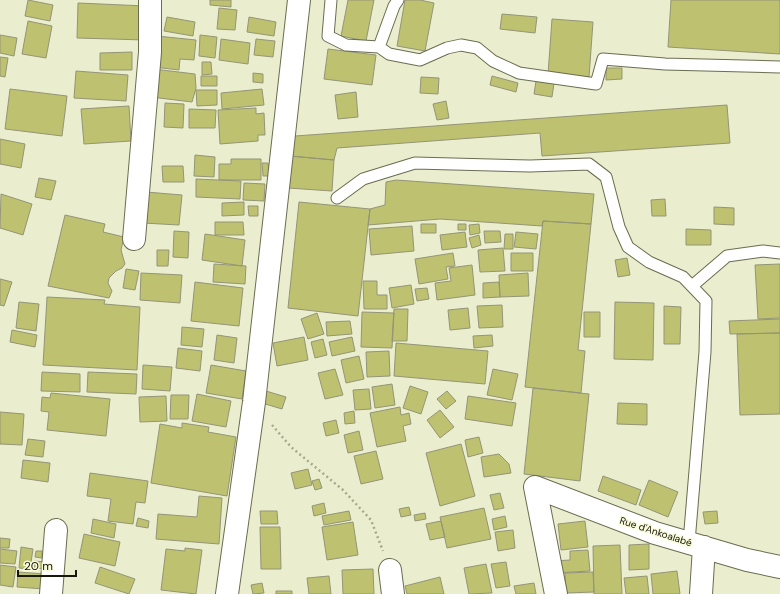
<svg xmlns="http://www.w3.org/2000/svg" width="780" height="594" font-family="'DM Sans',sans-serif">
<rect width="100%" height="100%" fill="#ebeece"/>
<!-- building -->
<path fill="#bec16f" stroke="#939577" d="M28,0L53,5L50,21L25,16Z
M210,0H231V7L210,5Z
M348,0H374L366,41L341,36Z
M405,0H420L434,3L425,51L397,46Z
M671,0H780V54L668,47Z
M78,3L146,6L145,40L77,38Z
M219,8L237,10L235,30L217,29Z
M502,14L537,17L535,33L500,29Z
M167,17L195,22L193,36L164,31Z
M249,17L276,22L274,36L247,32Z
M552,19L593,22L589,77L548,74Z
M28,21L52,26L46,58L22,54Z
M0,35L17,38L14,56L0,53Z
M200,35L217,37L215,58L199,56Z
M157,36L196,40L194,60L180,59L179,70L154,67Z
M221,39L250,43L248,64L219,60Z
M256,39L275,41L273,57L254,55Z
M328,49L376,55L372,85L324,79Z
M132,52V70H100V53Z
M0,57L8,58L5,77L0,76Z
M202,62H211L212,74L202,75Z
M606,68H622V79L606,80Z
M154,69L195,74L196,88L192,102L151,97Z
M76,71L128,75L126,101L74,98Z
M253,73L263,74V83L253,82Z
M201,76H217V86H201Z
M492,76L518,83L516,92L490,85Z
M421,77L439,78L438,94L420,93Z
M536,81L554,83L552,97L534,94Z
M10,89L67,96L62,136L5,129Z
M262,89L264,105L222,109L221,93Z
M196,90H217V105L197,106Z
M356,92L358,117L338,119L335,95Z
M446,101L449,118L437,120L433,104Z
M165,103L184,104L183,128L164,127Z
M727,105L730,143L542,156L540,133L337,148L334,160L290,156L295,136Z
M129,106L131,141L84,144L81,109Z
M256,108V114L264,113L265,135H258V141L220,144L218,110Z
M189,109L216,110L215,128H189Z
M0,139L25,144L21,168L0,164Z
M195,155L215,157L214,177L194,176Z
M290,156L334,160L332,191L288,188Z
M231,159H261V180H219V164H231Z
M262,163H268L269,176H263Z
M162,166H183L184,182H163Z
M39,178L56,181L51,200L35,197Z
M196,179L241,181L240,199L196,197Z
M396,180L594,194L591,224L543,221L542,226L440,219L368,225L370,209L385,205L386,182Z
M244,183L265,184L264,201L243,200Z
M146,192L182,195L179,225L143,223Z
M1,194L32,204L23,235L0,228Z
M665,199L666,216H652L651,200Z
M244,202V215L222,216V203Z
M299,202L370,209L358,316L288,308Z
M248,206H258V216H249Z
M714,207L734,208V225L714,224Z
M65,215L105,224L103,232L124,237L121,250L125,264L122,268L116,271L109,278L108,283L112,291L109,298L48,286Z
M543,221L591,224L578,350L585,351L581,393L525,387Z
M215,222H243L244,235H215Z
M421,224H436V233H421Z
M458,224H466V230H458Z
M479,224L480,233L470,235L469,225Z
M412,226L414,251L371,255L369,229Z
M686,229L711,230V245H686Z
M174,231L189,232L188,258L173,257Z
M484,231H500L501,242L485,243Z
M465,232L467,247L442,250L440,235Z
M516,232L538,234L536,249L514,247Z
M205,234L245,240L242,266L202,260Z
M505,234H513V249H504Z
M479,235L481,245L472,248L469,238Z
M503,248L505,271L480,272L478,250Z
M157,250H169L168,266H157Z
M453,253L455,266L446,267L448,279L419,284L415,259Z
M511,253H533V271H511Z
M627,258L630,275L618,277L615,260Z
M214,264L246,266L245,284L213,282Z
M780,264V318L758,319L755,265Z
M472,265L475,295L437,300L435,283L451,281L449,268Z
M126,269L139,271L135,290L123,288Z
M141,273L182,275L180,303L140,300Z
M528,273L529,296L500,297L499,275Z
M0,279L12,282L4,306L0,305Z
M363,281H377V295H387V309H364Z
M195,282L243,288L239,326L191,321Z
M499,282L500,297L483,298V283Z
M411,285L414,304L392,308L389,288Z
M427,288L429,299L417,301L415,289Z
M47,297L105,300L104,304L140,307L137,370L43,365Z
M19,302L39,304L36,331L16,328Z
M615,302L654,303L653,360L614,359Z
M502,305L503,327L479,328L477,306Z
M664,306L681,307L680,344H664Z
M468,308L470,328L450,330L448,310Z
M394,309H408L407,341H392Z
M362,312L394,313L392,348L361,347Z
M584,312H600V337H584Z
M317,313L324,334L308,339L301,319Z
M780,319V333L730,334L729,321Z
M350,321L352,334L327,336L326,322Z
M182,327L204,329L202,347L181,345Z
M12,330L37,335L35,347L10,342Z
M780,333V414L740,415L737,334Z
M217,335L237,338L234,363L214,360Z
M492,335L493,346L474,348L473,336Z
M304,337L308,360L277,366L273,343Z
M352,337L355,351L332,356L329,342Z
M323,339L327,355L315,358L311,342Z
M396,343L488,351L485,384L394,376Z
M178,348L202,351L200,371L176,368Z
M389,351L390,376L367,377L366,352Z
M359,356L364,379L346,383L341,360Z
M143,365L172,367L170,391L142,389Z
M211,365L246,371L242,399L206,393Z
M335,369L343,395L325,399L318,373Z
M493,369L518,374L512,400L487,395Z
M42,372L80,374V392L41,391Z
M88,372L137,374L136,394L87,392Z
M392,384L395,405L375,408L372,387Z
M410,386L428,392L421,414L403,408Z
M533,388L589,394L580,481L524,474Z
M369,389L371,409L355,410L353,390Z
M266,391L286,397L282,409L262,403Z
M447,391L456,401L446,409L437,399Z
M51,393L110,399L106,436L47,430L49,412L41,411L42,397L50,398Z
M197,394L231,401L226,427L192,421Z
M171,395H189L188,419H170Z
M166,396L167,421L140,422L139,397Z
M468,396L516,403L512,426L465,419Z
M618,403L647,404V425L617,424Z
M400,407L401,415L409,413L411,424L403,426L406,441L377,447L370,413Z
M440,410L454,427L440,438L427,420Z
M354,411L355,423L345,424L344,413Z
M0,412L24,414L22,445L0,444Z
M336,420L339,433L326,436L323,423Z
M182,423L209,427L208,432L236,437L227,496L151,483L160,424L182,428Z
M359,431L363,450L348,453L344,435Z
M479,437L483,453L468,457L465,440Z
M28,439L45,441L43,457L25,455Z
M461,444L475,496L440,506L426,453Z
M376,451L383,479L361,484L354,456Z
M499,454L509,464L511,473L484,477L481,457Z
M23,460L50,463L48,482L21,478Z
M308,469L312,485L295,489L291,473Z
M90,473L148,481L145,503L136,502L133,524L108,521L111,499L87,496Z
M603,476L641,490L636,505L598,491Z
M319,479L322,488L315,490L312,481Z
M649,480L678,492L668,517L639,505Z
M500,493L504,508L494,510L490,495Z
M199,496L222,498L219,544L156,539L158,514L197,517Z
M324,503L326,513L314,516L312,506Z
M409,507L411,515L401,517L399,509Z
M484,508L491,539L447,548L440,517Z
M260,511H277L278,524H261Z
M349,511L351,520L324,525L322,516Z
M717,511L718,523L705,524L703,512Z
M425,513L426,519L415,521L414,515Z
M505,516L507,527L494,530L492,519Z
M138,518L149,521L148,528L136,526Z
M93,519L116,524L114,538L91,533Z
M441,521L445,537L430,540L426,524Z
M585,521L588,547L561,550L558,524Z
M353,522L358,555L327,560L322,527Z
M260,527H280L281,569H261Z
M513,530L515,548L498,551L495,532Z
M84,534L120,542L115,566L79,558Z
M0,538L10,539L9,548H0Z
M649,544V569L629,570V545Z
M620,545L622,594H594L593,546Z
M21,547L33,549L30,569L19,568Z
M185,548L202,550L196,594L161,590L166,549L185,551Z
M0,549L17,551L15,564L0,563Z
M588,550L590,571L555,573L554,561L570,560V551Z
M36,551H42V558L35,557Z
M34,561L46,562L45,569L34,568Z
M506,562L510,586L496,588L491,564Z
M486,564L492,593L469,594L464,568Z
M0,565L16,567L13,587L0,585Z
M100,567L135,579L129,594L95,583Z
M373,569L374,594H343L342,570Z
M677,571L680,594H653L651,574Z
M18,572L45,574L44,589L17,587Z
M593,572L594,592L566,593L565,573Z
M329,576L331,594H309L307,578Z
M647,576L649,594H626L624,578Z
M440,577L444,594H407L405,586Z
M262,583L264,593L253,594L251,585Z
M534,583L536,594H516L514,586Z
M276,591H292V594H276Z"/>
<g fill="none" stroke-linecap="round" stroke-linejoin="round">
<defs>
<path id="service" d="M331,0L328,36L346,45L379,47L389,54L420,60L447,48L461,45L477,48L493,61L519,73L596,84L603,59L665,64L780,67
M379,47L394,6L398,0
M337,198L363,179L415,163L530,166L589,164L606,177L619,227L628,247L649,262L683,277L706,301L705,352L689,542
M692,286L727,256L763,251L780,253"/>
<path id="minor" d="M134,239L150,52V0
M535,487L655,533L747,560L780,567
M535,487L556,594
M390,570L393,594
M51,594L56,530
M227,594L254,402L299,0
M701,594L704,547"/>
</defs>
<!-- service casing -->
<use href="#service" stroke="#6b6c50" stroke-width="13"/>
<!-- minor casing -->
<use href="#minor" stroke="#6b6c50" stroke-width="24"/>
<!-- path -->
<path stroke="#a7a98f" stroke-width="2.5" stroke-dasharray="2 3" stroke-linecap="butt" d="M272,425L291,447L343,490L371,520L383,551"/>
<!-- service -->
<use href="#service" stroke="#fff" stroke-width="11"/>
<!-- minor -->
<use href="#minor" stroke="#fff" stroke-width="22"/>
</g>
<g text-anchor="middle" stroke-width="3" stroke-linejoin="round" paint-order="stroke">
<!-- street labels -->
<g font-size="10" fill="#17170c" stroke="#f9fbdb">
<text transform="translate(656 531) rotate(18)" y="4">Rue d'Ankoalabé</text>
</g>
</g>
<!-- scale -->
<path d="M18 570v6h58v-6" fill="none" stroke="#17170c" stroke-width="2"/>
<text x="24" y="570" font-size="12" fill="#17170c" stroke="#f9fbdb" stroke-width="3" paint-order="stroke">20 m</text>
</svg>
